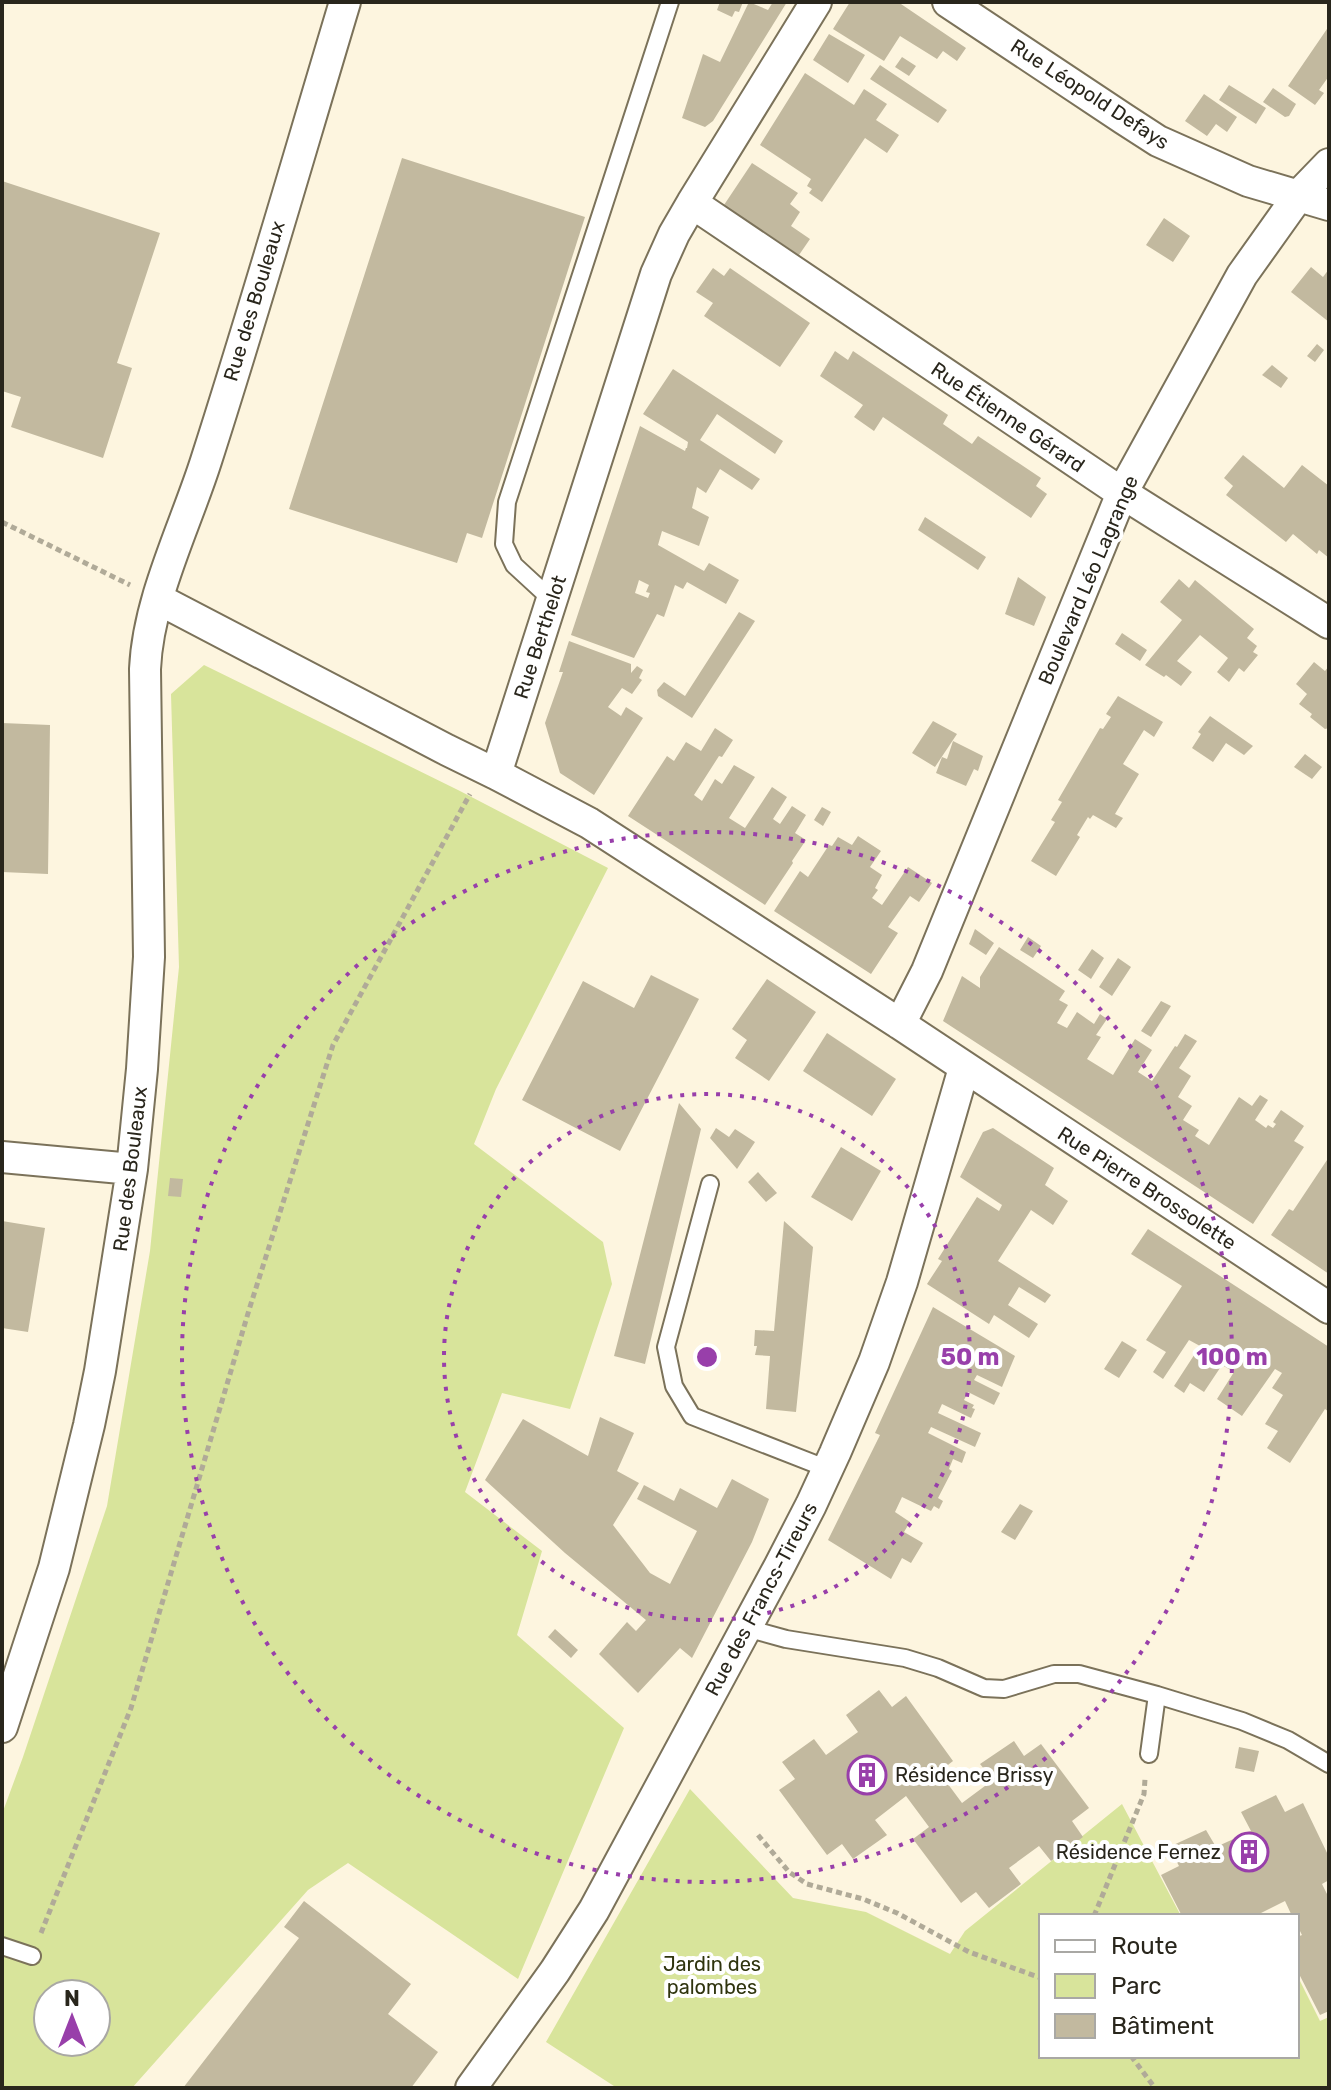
<svg xmlns="http://www.w3.org/2000/svg" width="1331" height="2090" font-family="Rubik,sans-serif">
<rect width="100%" height="100%" fill="#fdf5df"/>
<!-- green -->
<path fill="#d8e49b" fill-rule="evenodd" d="M204,665L458,790L608,868L496,1089L474,1144L603,1242L612,1284L570,1409L502,1393L465,1492L542,1551L517,1635L624,1728L518,1979L348,1863L308,1890L132,2088H2V1814L23,1757L107,1506L150,1251L179,967L171,694ZM48,1994H96V2042H48Z
M690,1789L793,1898L866,1912L950,1954L965,1931L1122,1804L1181,1916H1041V2056H1297V1975L1320,2021L1329,2017V2067L1327,2068L1329,2075V2088H617L546,2042Z"/>
<!-- building -->
<path fill="#c2b99f" fill-rule="evenodd" d="M720,2H743L739,12L735,11L732,17L717,10Z
M749,2L768,10L773,2H787L713,121L705,127L682,118L703,54L720,62Z
M850,2H898L966,48L957,61L943,51L937,59L900,36L884,61L833,29Z
M1329,26V76L1319,90L1324,93L1315,105L1288,86Z
M829,34L865,55L848,83L813,60Z
M902,57L916,66L909,76L895,67Z
M880,65L947,110L938,123L870,79Z
M805,73L854,105L864,89L887,104L876,120L899,135L887,153L865,138L822,202L809,193L812,189L807,186L811,179L760,145Z
M1229,85L1266,108L1256,124L1219,100Z
M1273,88L1296,104L1289,116L1285,117L1263,102Z
M1204,94L1237,117L1227,132L1216,124L1207,136L1185,121Z
M402,158L585,217L482,538L467,533L457,563L289,509Z
M752,163L798,193L790,204L800,212L791,226L810,239L799,255L724,205Z
M2,181L160,233L117,363L132,368L103,458L11,427L21,397L2,391Z
M1164,218L1190,236L1173,262L1146,245Z
M1311,267L1323,277L1329,269V322L1291,292Z
M713,268L724,276L730,268L810,323L780,367L704,316L713,303L696,292Z
M1317,344L1324,350L1315,362L1307,356Z
M835,351L848,360L853,351L948,415L943,424L972,444L978,436L1041,478L1036,486L1047,494L1031,518L883,417L874,431L854,417L863,405L820,376Z
M1272,365L1288,378L1281,388L1262,375Z
M673,369L783,441L775,454L717,414L700,440L760,479L752,490L720,469L706,493L697,487L692,508L709,517L699,546L662,531L658,545L704,571L709,563L739,580L726,604L687,582L683,589L675,585L664,617L657,614L634,658L571,635L640,426L685,451L686,448H687L688,442L643,414ZM639,580L649,585L646,592L650,593L648,598L635,593Z
M1243,455L1284,488L1302,465L1329,486V558L1319,550L1317,554L1293,534L1286,542L1226,495L1233,486L1224,478Z
M925,517L986,557L978,570L918,530Z
M1018,577L1046,597L1034,626L1005,614Z
M1179,579L1189,588L1195,580L1254,629L1247,638L1257,646L1253,652L1258,655L1244,672L1239,668L1229,682L1217,672L1228,658L1200,635L1177,661L1192,672L1181,686L1166,675L1164,677L1145,665L1182,620L1160,602Z
M739,612L755,621L692,718L658,696L657,690L664,682L685,696Z
M1122,633L1147,650L1140,661L1115,644Z
M569,641L631,664V673L637,666L643,670L639,678L642,680L632,694L622,688L608,707L621,716L626,707L643,718L594,795L560,773L545,723L563,672H559Z
M1314,662L1325,671L1329,666V728L1325,729L1310,717L1312,714L1299,704L1307,694L1296,684Z
M1118,696L1163,722L1154,737L1144,730L1123,764L1139,774L1115,814L1123,818L1116,828L1093,815L1090,819L1088,817L1077,835L1080,837L1056,876L1031,861L1055,822L1051,820L1062,802L1058,800L1100,728L1103,729L1111,717L1106,714Z
M1210,716L1253,746L1244,755L1226,743L1213,762L1192,748L1201,734L1198,732Z
M933,721L957,734L935,767L912,753Z
M2,723L50,725L48,874L2,872Z
M715,728L733,740L722,757L719,756L694,795L702,801L715,779L722,784L734,765L755,777L729,818L745,828L772,787L787,797L773,819L780,824L792,806L806,815L795,833L806,840L792,861L793,863L765,905L628,816L667,756L674,761L686,742L701,751Z
M953,741L983,756L978,771L974,769L966,786L936,773L942,757L947,759Z
M1305,754L1322,767L1312,779L1294,767Z
M822,807L831,812L823,826L814,820Z
M858,836L881,851L870,867L882,875L875,888L878,890L872,898L882,905L908,867L932,883L919,902L910,896L888,927L898,933L871,974L774,911L800,871L808,877L829,845L832,846L838,837L852,845Z
M975,929L994,943L986,955L969,944Z
M1028,937L1041,946L1033,958L1020,950Z
M999,947L1065,991L1059,1000L1068,1005L1057,1023L1067,1028L1077,1012L1094,1024L1100,1014L1107,1019L1096,1035L1101,1037L1087,1059L1113,1075L1135,1039L1152,1050L1138,1072L1152,1081L1175,1046L1177,1047L1185,1034L1197,1041L1179,1068L1191,1076L1178,1097L1192,1106L1183,1120L1199,1130L1195,1136L1209,1145L1239,1097L1252,1106L1260,1095L1268,1100L1255,1120L1266,1128L1268,1125L1273,1128L1276,1124L1273,1122L1281,1110L1304,1126L1294,1141L1304,1147L1253,1224L943,1021L962,976L980,988V977Z
M1092,949L1104,958L1091,979L1078,970Z
M1118,958L1131,967L1112,996L1099,987Z
M651,975L699,999L620,1151L522,1100L583,981L634,1008Z
M767,979L816,1012L769,1081L735,1058L747,1040L732,1029Z
M1161,1001L1171,1006L1151,1037L1141,1031Z
M827,1033L896,1079L872,1116L803,1071Z
M679,1103L701,1129L645,1364L614,1356Z
M716,1128L729,1137L735,1129L755,1142L737,1169L710,1138Z
M993,1128L1054,1168L1045,1185L1068,1201L1053,1225L1031,1210L998,1261L1051,1295L1045,1303L1019,1287L1008,1305L1038,1324L1029,1338L994,1315L989,1324L927,1284L942,1261L938,1259L977,1197L999,1211L1002,1205L960,1177L983,1132Z
M841,1147L881,1171L852,1221L811,1197Z
M1329,1157V1274L1271,1235L1289,1209L1293,1211Z
M758,1172L777,1193L766,1202L748,1182Z
M170,1178L183,1179L181,1197L168,1196Z
M2,1221L45,1228L28,1332L2,1328Z
M784,1221L813,1247L796,1412L766,1409L770,1356L755,1355L757,1346H754L755,1330L774,1331Z
M1148,1229L1329,1347V1412L1325,1409L1290,1463L1267,1448L1278,1431L1265,1424L1283,1395L1272,1388L1282,1373L1275,1369L1242,1416L1217,1399L1234,1372L1222,1365L1204,1392L1190,1383L1184,1393L1174,1386L1200,1346L1189,1340L1163,1379L1153,1372L1166,1352L1146,1340L1182,1286L1131,1254Z
M933,1307L1015,1356L1002,1387L977,1375L974,1380L1000,1393L994,1405L968,1392L964,1400L974,1405L972,1408L975,1409L971,1418L942,1404L938,1413L981,1433L975,1447L931,1427L928,1433L966,1452L962,1463L953,1459L949,1469L952,1471L938,1498L943,1501L939,1509L934,1506L931,1511L902,1497L895,1512L910,1522L904,1532L923,1543L911,1563L902,1558L891,1579L828,1540L880,1435L875,1433Z
M1122,1341L1137,1350L1119,1378L1104,1369Z
M600,1417L634,1433L617,1471L639,1483L613,1525L650,1573L670,1584L697,1531L637,1499L644,1485L674,1501L680,1488L717,1508L732,1479L769,1499L752,1542L692,1658L680,1648L638,1693L599,1654L627,1622L636,1631L646,1620L565,1553L485,1480L523,1419L588,1456Z
M1020,1504L1033,1511L1015,1540L1001,1532Z
M555,1629L578,1650L571,1658L548,1637Z
M879,1690L892,1707L906,1696L953,1761L939,1772L962,1803L993,1780L980,1764L1014,1741L1024,1756L1041,1744L1089,1808L1072,1821L1083,1837L1051,1861L1039,1846L1009,1868L1021,1884L989,1908L976,1892L961,1903L913,1839L929,1827L906,1796L875,1820L887,1835L853,1859L842,1844L827,1855L779,1790L795,1779L782,1762L814,1739L826,1755L858,1732L846,1715Z
M1239,1747L1259,1751L1254,1772L1235,1768Z
M1276,1795L1285,1812L1303,1803L1329,1857V1880L1322,1884L1329,1898V2011L1320,2015L1297,1970V1937L1302,1935L1297,1925V1916H1292L1285,1901L1255,1916H1182L1161,1875L1179,1866L1169,1847L1206,1830L1216,1847L1251,1831L1241,1812Z
M304,1901L411,1984L388,2014L438,2052L411,2088H183L299,1938L284,1927Z"/>
<g fill="none" stroke-linecap="round" stroke-linejoin="round">
<defs>
<path id="lane" d="M552,600L514,565L504,544L507,502L670,2
M710,1184L666,1347L674,1386L692,1416L828,1469
M746,1628L786,1639L905,1658L938,1668L984,1688L1004,1689L1054,1674H1079L1157,1695L1149,1754
M1157,1695L1242,1721L1288,1740L1329,1764
M2,1946L32,1956"/>
<path id="street" d="M816,2L692,203L674,234L656,274L496,774L589,823L900,1024L1329,1308
M948,2L1124,119L1158,141L1248,181L1329,205
M692,203L1122,493L1329,623
M158,599L447,750L496,774
M900,1024L927,971L1122,493L1242,275L1299,195L1329,164
M2,1157L132,1169
M2,1727L54,1568L89,1425L100,1371L132,1169L142,1069L149,957L145,669C148,599 185,527 206,461C255,309 299,155 345,2
M471,2088L555,1971L594,1910L779,1567L811,1505L835,1453L874,1362L902,1282L964,1068"/>
</defs>
<!-- lane casing -->
<use href="#lane" stroke="#7b725a" stroke-width="20"/>
<!-- street casing -->
<use href="#street" stroke="#7b725a" stroke-width="34"/>
<!-- path -->
<path stroke="#b0aa98" stroke-width="5" stroke-dasharray="6 4" stroke-linecap="butt" d="M2,522L130,585
M758,1835L789,1872L807,1884L863,1899L897,1913L969,1952L1041,1978
M1094,1916L1144,1794L1145,1779
M41,1933L131,1708L249,1310L333,1045L470,794
M1131,2056L1155,2088"/>
<!-- lane -->
<use href="#lane" stroke="#fff" stroke-width="16"/>
<!-- street -->
<use href="#street" stroke="#fff" stroke-width="30"/>
</g>
<!-- distance rings -->
<g fill="none" stroke="#983faa" stroke-width="4" stroke-dasharray="4 8">
<circle cx="707" cy="1357" r="263"/>
<circle cx="707" cy="1357" r="525"/>
</g>
<!-- icons -->
<defs>
<symbol id="building-ring" viewBox="-11 -11 22 22"><circle r="9.5" fill="#fff" stroke="#983faa" stroke-width="1.5"/><path d="M-4-6H4V6H1V3H-1V6H-4ZM-2.5-4.3h1.7v1.8h-1.7ZM.8-4.3h1.7v1.8H.8ZM-2.5-1h1.7V.8h-1.7ZM.8-1h1.7V.8H.8Z" fill="#983faa"/></symbol>
</defs>
<g fill-rule="evenodd">
<use href="#building-ring" x="845" y="1753" width="44" height="44"/>
<use href="#building-ring" x="1227" y="1830" width="44" height="44"/>
</g>
<g text-anchor="middle" stroke-width="8" stroke-linejoin="round" paint-order="stroke">
<!-- street labels -->
<g font-size="20" fill="#29261c" stroke="#fff">
<text transform="translate(1090 94) rotate(33)" y="7">Rue Léopold Defays</text>
<text transform="translate(254 301) rotate(-73)" y="7">Rue des Bouleaux</text>
<text transform="translate(1008 417) rotate(34)" y="7">Rue Étienne Gérard</text>
<text transform="translate(1088 580) rotate(-67)" y="7">Boulevard Léo Lagrange</text>
<text transform="translate(540 637) rotate(-72)" y="7">Rue Berthelot</text>
<text transform="translate(130 1169) rotate(-83)" y="7">Rue des Bouleaux</text>
<text transform="translate(1147 1188) rotate(33)" y="7">Rue Pierre Brossolette</text>
<text transform="translate(761 1599) rotate(-62)" y="7">Rue des Francs-Tireurs</text>
</g>
<!-- poi labels -->
<g font-size="20" fill="#29261c" stroke="#fff" text-anchor="start">
<text x="895" y="1782">Résidence Brissy</text>
<text x="1221" y="1859" text-anchor="end">Résidence Fernez</text>
</g>
<!-- park labels -->
<g font-size="20" fill="#2f340e" stroke="#fff">
<text x="712" y="1971">Jardin des<tspan x="712" dy="23">palombes</tspan></text>
</g>
</g>
<circle cx="707" cy="1357" r="12" fill="#983faa" stroke="#fff" stroke-width="4"/>
<g font-size="24" text-anchor="middle" font-weight="bold" fill="#983faa" stroke="#fff" stroke-width="8" stroke-linejoin="round" paint-order="stroke">
<text x="970" y="1365">50 m</text>
<text x="1232" y="1365">100 m</text>
</g>
<!-- border -->
<rect width="1331" height="2090" fill="none" stroke="#29261c" stroke-width="8"/>
<!-- legend -->
<rect x="1039" y="1914" width="260" height="144" fill="#ffffff" stroke="#a9a8a4" stroke-width="2"/>
<rect x="1055" y="1940" width="40" height="12" fill="#ffffff" stroke="#a9a8a4" stroke-width="2"/>
<text x="1111" y="1954" font-size="24" fill="#29261c">Route</text>
<rect x="1055" y="1974" width="40" height="24" fill="#d8e49b" stroke="#a9a8a4" stroke-width="2"/>
<text x="1111" y="1994" font-size="24" fill="#29261c">Parc</text>
<rect x="1055" y="2014" width="40" height="24" fill="#c2b99f" stroke="#a9a8a4" stroke-width="2"/>
<text x="1111" y="2034" font-size="24" fill="#29261c">Bâtiment</text>
<!-- north arrow -->
<g transform="translate(72 2018)"><circle r="38" fill="#ffffff" stroke="#a9a8a4" stroke-width="2"/>
<path d="M0-6L14 30L0 20L-14 30Z" fill="#983faa"/>
<text y="-12" font-size="22" font-weight="bold" text-anchor="middle" fill="#29261c">N</text>
</g>
</svg>
